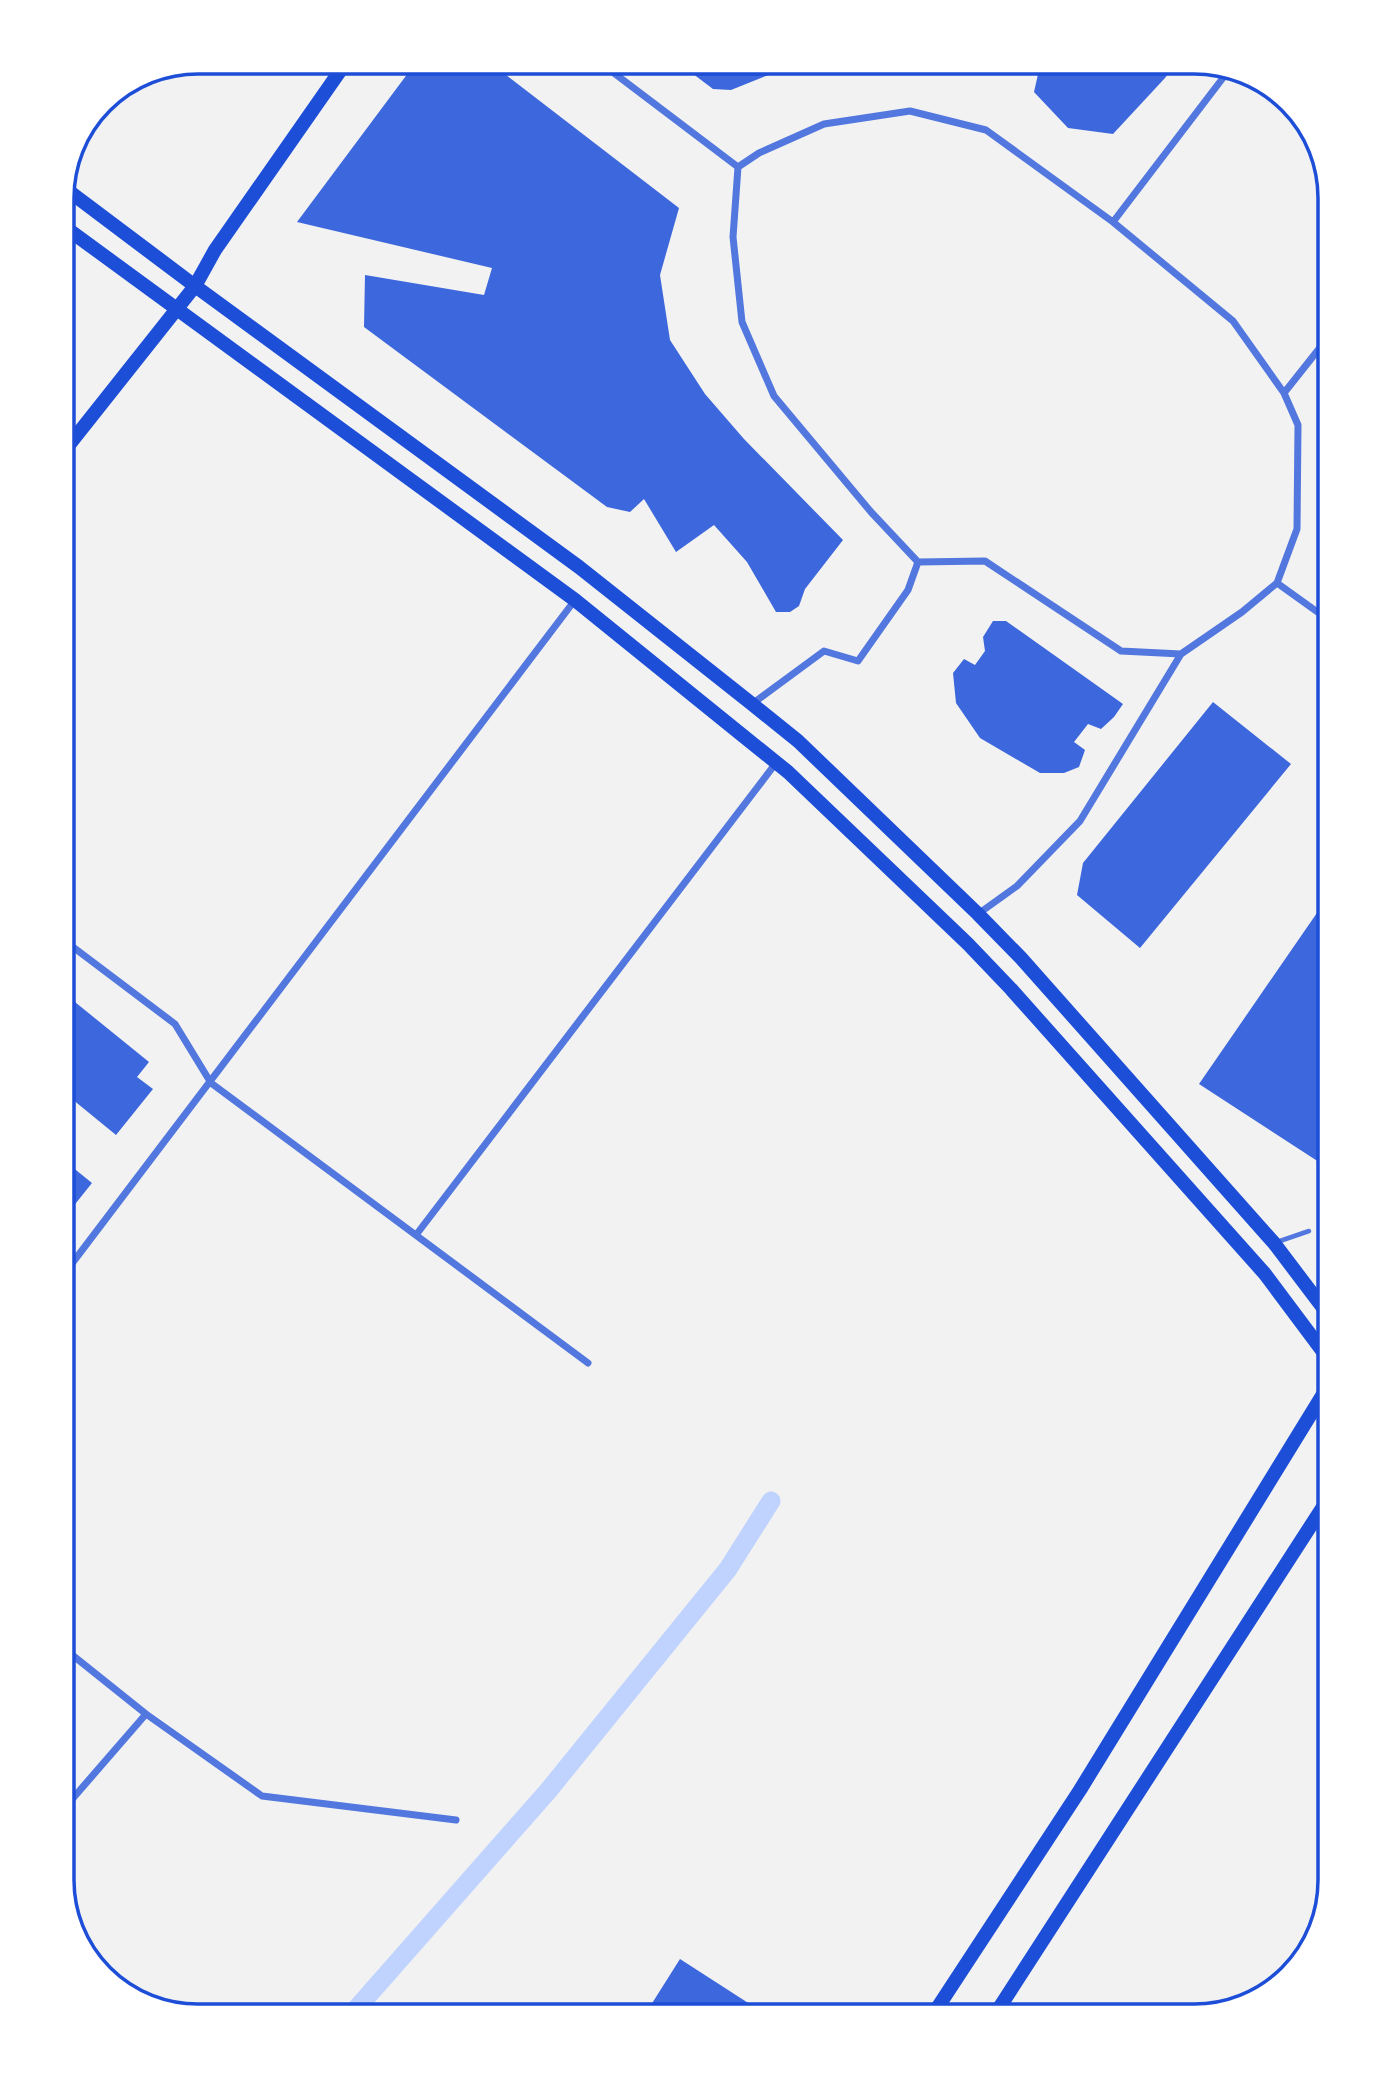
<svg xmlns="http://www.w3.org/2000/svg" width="1391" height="2077" font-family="Ubuntu,sans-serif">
<rect width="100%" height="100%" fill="#f2f2f2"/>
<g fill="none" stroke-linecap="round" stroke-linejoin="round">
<!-- canal -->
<path stroke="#bfd3fe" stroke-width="19" d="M350,2016L548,1791L728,1569L771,1501"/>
</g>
<!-- building -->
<path fill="#3d67dc" d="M417,61H488L679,208L660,275L670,340L705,394L744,439L843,540L805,589L799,606L790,612H776L747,562L714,525L676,552L644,499L630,512L607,507L364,327L365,275L484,295L492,268L297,222Z
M676,61H821L822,62L771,74L731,90L713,89Z
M902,61H973L960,73Z
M1041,61L1177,62L1165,78L1113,134L1068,128L1034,92Z
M993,621H1006L1123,704L1114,717L1101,729L1088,724L1074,742L1085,750L1079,767L1064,773H1040L980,738L956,703L953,673L964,659L975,665L985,651L983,637Z
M1213,702L1291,764L1140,948L1077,895L1083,863Z
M1330,894V1154L1322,1164L1199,1084Z
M70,998L149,1062L137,1077L153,1089L116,1135L61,1090V1008Z
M61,1158L92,1183L68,1213L61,1207Z
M61,1697L73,1706L61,1721Z
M680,1959L756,2008L751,2016H644Z"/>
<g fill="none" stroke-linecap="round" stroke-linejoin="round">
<!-- service -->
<path stroke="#5277de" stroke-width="4.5" d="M1277,1242L1309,1231"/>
<!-- minor -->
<path stroke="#5277de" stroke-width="7" d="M598,61L738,167
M738,167L733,237L742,322L774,396L871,512L918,562L908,590L858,661L824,651L752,704
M738,167L759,153L824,124L910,111L986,130L1113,222L1229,70
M1284,393L1330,335
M918,562L985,561L1121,651L1181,654L1242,612L1277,583L1297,529L1298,425L1284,393L1233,321L1113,222
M1277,583L1330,621
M978,914L1017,886L1080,821L1181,654
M61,938L175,1024L211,1083L588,1363
M416,1235L776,763
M61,1278L575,600
M61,1646L146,1714L262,1796L456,1820
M61,1812L146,1714"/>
<!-- secondary -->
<path stroke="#1d4ed8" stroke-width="14" d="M62,186L195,286L579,567L752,704L798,741L978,914L1021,958L1274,1243L1330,1317
M62,225L575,600L742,735L788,772L968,944L1011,989L1265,1274L1330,1361
M61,455L195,286L215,250L347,61"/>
<!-- primary -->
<path stroke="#1d4ed8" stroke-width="14" d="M932,2016L1080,1790L1330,1383
M994,2016L1330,1496"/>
</g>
<!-- crop -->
<path d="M0 0H1391V2077H0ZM198 74H1194A124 124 0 0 1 1318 198V1880A124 124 0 0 1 1194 2004H198A124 124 0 0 1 74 1880V198A124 124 0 0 1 198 74Z" fill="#fff" fill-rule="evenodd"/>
<path fill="none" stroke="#1d4ed8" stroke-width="3.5" d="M198 74H1194A124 124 0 0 1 1318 198V1880A124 124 0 0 1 1194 2004H198A124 124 0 0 1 74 1880V198A124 124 0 0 1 198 74Z"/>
</svg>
